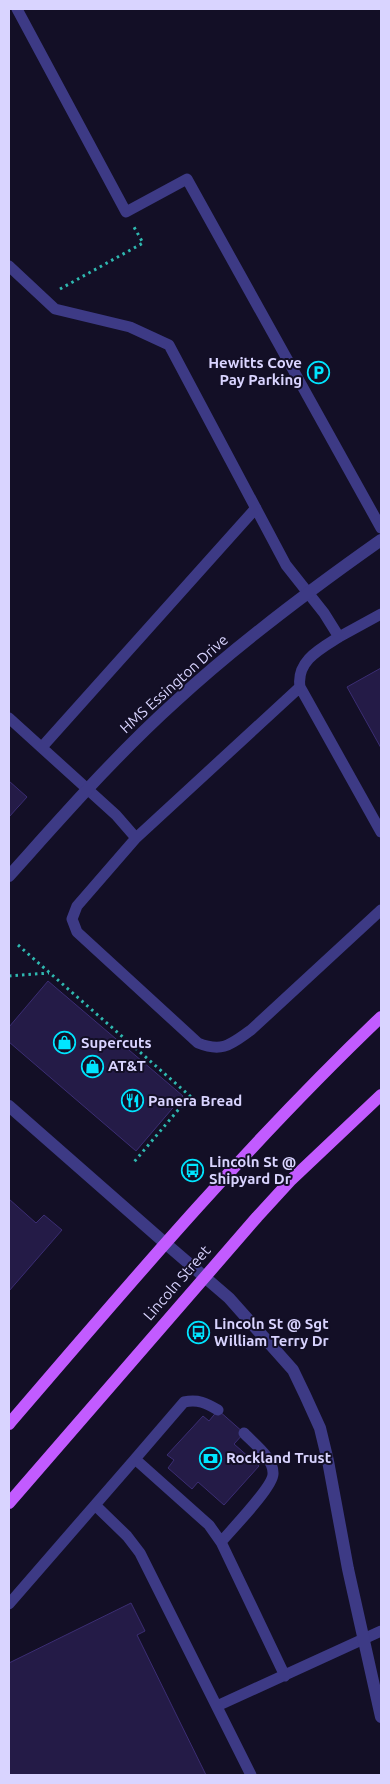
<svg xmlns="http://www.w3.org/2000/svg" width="390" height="1784" font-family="Ubuntu,sans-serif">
<rect width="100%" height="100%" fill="#130f26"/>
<!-- building -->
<path fill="#241b47" stroke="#3b2d73" d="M381,668V748L347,687Z
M9,781L27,797L9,817Z
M48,981L183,1096L136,1151L9,1042V1027Z
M9,1199L36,1223L44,1215L62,1230L9,1291Z
M218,1410L244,1433L234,1444L259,1466L224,1505L198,1482L192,1489L168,1468L174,1460L167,1455L203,1416L209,1421Z
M131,1603L145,1631L137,1635L206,1775H9V1663Z"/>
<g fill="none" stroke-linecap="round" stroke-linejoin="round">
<!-- path -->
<path stroke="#2fb8b0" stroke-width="3" stroke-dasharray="2.5 4" stroke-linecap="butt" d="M60,289L143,243L134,227
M18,945L190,1096L134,1162
M9,976L49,973"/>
<!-- service -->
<path stroke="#3d3a85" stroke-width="11" d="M17,9L126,212L187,179L381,528
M9,266L55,309L130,327L169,345L286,565L324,613L339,637C320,649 296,661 300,687L136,838L116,815L9,718
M339,637L381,614
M300,687L381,832
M42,747L256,508
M136,838L77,906L72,919L77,932L198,1043C223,1053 231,1044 251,1030L381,910
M135,1459L184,1402C198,1399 206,1403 218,1410
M95,1505L135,1459L209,1525L221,1542L285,1676
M221,1542C231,1530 273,1487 273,1474C274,1458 253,1443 244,1433
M9,1604L95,1505L127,1536L140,1553L251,1775
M217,1706L381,1631"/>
<!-- minor -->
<path stroke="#3d3a85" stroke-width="12" d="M9,876C63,816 116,755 176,701C240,642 310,590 381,540
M9,1106L165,1243"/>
<!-- tertiary -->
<path stroke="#3d3a85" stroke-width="12" d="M165,1243L229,1298L293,1370L305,1395L320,1428L328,1461L348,1569L381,1717"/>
<!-- primary -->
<path stroke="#c25bff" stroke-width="12" d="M9,1424C129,1284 248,1144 381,1017
M9,1503L257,1217L290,1181L381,1095"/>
</g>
<!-- icons -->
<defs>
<symbol id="parking-ring" viewBox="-11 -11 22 22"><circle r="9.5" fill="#130f26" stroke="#00e5ff" stroke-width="1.5"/><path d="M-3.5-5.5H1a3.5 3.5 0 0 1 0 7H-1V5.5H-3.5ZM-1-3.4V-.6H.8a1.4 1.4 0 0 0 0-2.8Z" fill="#00e5ff"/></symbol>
<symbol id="shop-ring" viewBox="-11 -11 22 22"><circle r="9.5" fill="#130f26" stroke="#00e5ff" stroke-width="1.5"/><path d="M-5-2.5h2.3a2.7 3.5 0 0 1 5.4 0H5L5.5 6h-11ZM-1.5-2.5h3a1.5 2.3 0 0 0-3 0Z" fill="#00e5ff"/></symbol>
<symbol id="restaurant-ring" viewBox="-11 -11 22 22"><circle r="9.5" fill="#130f26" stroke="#00e5ff" stroke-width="1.5"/><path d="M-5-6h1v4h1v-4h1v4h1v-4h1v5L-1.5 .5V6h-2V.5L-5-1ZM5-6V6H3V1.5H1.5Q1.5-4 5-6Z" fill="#00e5ff"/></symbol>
<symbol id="bus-ring" viewBox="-11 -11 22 22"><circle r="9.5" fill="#130f26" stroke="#00e5ff" stroke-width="1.5"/><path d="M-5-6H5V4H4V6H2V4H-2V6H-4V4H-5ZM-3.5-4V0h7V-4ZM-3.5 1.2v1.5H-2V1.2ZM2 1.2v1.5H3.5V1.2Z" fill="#00e5ff"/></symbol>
<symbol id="bank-ring" viewBox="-11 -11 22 22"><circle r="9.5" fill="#130f26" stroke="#00e5ff" stroke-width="1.5"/><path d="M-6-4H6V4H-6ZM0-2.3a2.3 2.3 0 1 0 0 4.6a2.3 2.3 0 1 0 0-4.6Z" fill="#00e5ff"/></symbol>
</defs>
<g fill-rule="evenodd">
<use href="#parking-ring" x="306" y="360" width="25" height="25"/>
<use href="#shop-ring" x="52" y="1030" width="25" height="25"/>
<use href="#shop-ring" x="80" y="1054" width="25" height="25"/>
<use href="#restaurant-ring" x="120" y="1088" width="25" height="25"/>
<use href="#bus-ring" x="180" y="1158" width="25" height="25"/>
<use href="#bus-ring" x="186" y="1320" width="25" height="25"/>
<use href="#bank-ring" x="198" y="1446" width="25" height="25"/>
</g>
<g text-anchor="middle" stroke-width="4" stroke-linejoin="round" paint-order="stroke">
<!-- poi labels -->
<g font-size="15" font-weight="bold" fill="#d9d4ff" stroke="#130f26" text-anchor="start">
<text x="302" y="368" text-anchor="end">Hewitts Cove<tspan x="302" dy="17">Pay Parking</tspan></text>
<text x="81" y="1048">Supercuts</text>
<text x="108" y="1071">AT&amp;T</text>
<text x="148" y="1106">Panera Bread</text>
<text x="209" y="1167">Lincoln St @<tspan x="209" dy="17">Shipyard Dr</tspan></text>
<text x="214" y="1329">Lincoln St @ Sgt<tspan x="214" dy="17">William Terry Dr</tspan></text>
<text x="226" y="1463">Rockland Trust</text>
</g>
<!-- street labels -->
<g font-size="15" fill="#d9d4ff" stroke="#130f26">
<text transform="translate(174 684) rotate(-42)" y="5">HMS Essington Drive</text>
<text transform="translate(177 1283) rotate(-49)" y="5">Lincoln Street</text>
</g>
</g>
<!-- border -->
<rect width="390" height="1784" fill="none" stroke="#d9d4ff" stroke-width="20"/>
</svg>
